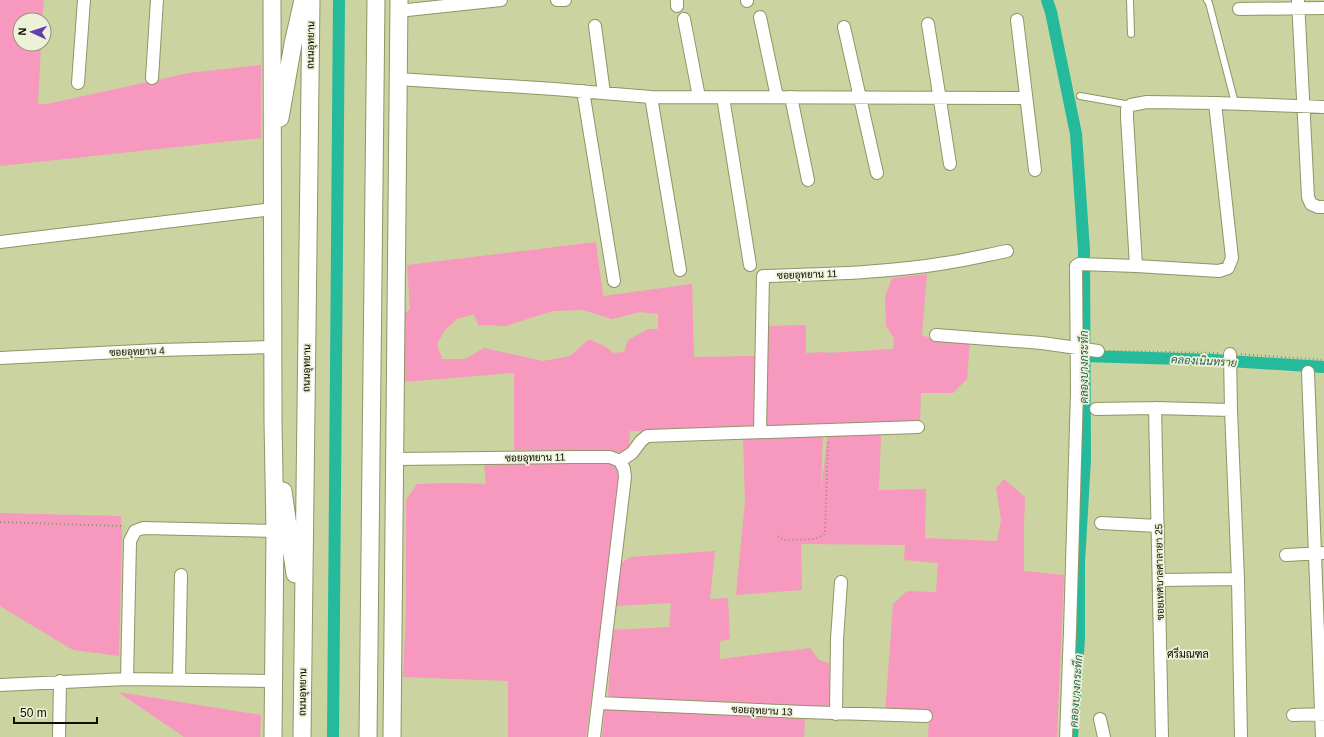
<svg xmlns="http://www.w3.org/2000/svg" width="1324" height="737" font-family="Arial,Sarabun,sans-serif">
<rect width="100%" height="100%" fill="#cbd3a0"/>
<!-- green -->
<path fill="#f798be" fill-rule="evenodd" d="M0,0H44L42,20H20V44H41L38,104H47L189,73L261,65V138L0,166Z
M596,242L603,296L692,284L694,357L756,356L754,427L690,433L630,431L629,447L623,452L514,450V373L403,382L404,314L410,309L407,265ZM583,310L612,319L640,312L658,314V329H648L628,340L624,352L614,353L604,346L589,339L570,356L543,361L484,348L465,359H442L437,344L445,330L457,319L474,314L478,325L505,326L553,311Z
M927,274L922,335L935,340L970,343L967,379L953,393H921L920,422L768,428L765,419L766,326L806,325V353L825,352L827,353L893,349L894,338L886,326L885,296L892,278Z
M828,434L881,435L879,490L926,489L925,538L997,541L1001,520L996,488L1004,479L1025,497L1024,524V571L1064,575L1057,737H928L929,718L885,714L893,604L907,591L936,592L938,563L904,560L905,545L801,544L802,590L736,595L745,502L743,437L823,435L821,489Z
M484,461L608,463H614L619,470L620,484L586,737H508V681L403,677L406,613V500L417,484L453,483L486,484Z
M0,513L121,516L122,532L119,656L73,650L0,606Z
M715,551L710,599L728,598L730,639L720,641V659L810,648L819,660L829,663L830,709L620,699L608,695L612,630L669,627L671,603L615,606L620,564L630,557Z
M118,692L261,715L260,737H184Z
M605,708L805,719L804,737H602Z"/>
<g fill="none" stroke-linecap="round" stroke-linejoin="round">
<!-- canal -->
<path stroke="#24ba9b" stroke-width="12" d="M1047,0L1051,12L1076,134L1084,250L1085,459L1079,563V638L1072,737
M1085,356L1213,360L1324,367
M333,737L339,0"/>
<defs>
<path id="lane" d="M1130,0L1131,34
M1207,0L1209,3L1235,103
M1080,96L1131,105"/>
<path id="street" d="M557,0H565
M677,0V6
M747,0V1
M1298,0L1308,197L1311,204L1318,207H1324
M1239,9L1324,8
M398,11L501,0
M760,17L777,97
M684,19L699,97
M1017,20L1035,170
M928,24L950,164
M595,26L604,93
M844,27L877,173
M152,78L157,0
M398,79L554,89L651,97L1026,98
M78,83L84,0
M583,91L614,281
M651,97L680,270
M723,97L750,265
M791,97L808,180
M1215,103L1232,258L1228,268L1219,271L1136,266L1127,117V109L1131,105L1147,102L1215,103L1324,107
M0,242L273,209
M936,335L1042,343L1098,351
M1230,354L1231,410
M0,358L159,350L273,347
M1308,372L1322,737
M1155,408L1162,737
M1096,409L1155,408L1231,410L1238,579L1241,737
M760,432L763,276C824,274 886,273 946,263C967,260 987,255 1007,251
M395,459L574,457H610L620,461L632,453L641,441L647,436L918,427
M1101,523L1158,526
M1286,555L1324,553
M1159,580L1238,579
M127,679L130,541L135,531L143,528L275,531
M179,679L181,575
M0,685L127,679L273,681
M599,703L804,712L926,716
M836,714L837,639L841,582
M1293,715L1324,714
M1100,719L1104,737
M59,737L60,681
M594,737L625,477L624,469L620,461
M1066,737L1070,631L1077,392L1076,266L1079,264L1136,266"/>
<path id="secondary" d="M272,0L273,421L275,531L273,737
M280,118L293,44L303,0
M283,491L295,574
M302,737L311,0
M368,737L376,0
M392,737L399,0"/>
</defs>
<!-- lane casing -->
<use href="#lane" stroke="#8f9565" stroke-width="8"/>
<!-- street casing -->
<use href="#street" stroke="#8f9565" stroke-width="14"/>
<!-- secondary casing -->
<use href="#secondary" stroke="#8f9565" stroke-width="19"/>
<!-- path -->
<path stroke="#8d936c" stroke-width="2" stroke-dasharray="1 3" stroke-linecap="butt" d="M1109,351L1219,353
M1241,354L1324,360
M0,522L120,526L124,527
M778,536L783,540L815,539L825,534L828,441"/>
<!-- lane -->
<use href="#lane" stroke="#fff" stroke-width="6"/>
<!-- street -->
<use href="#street" stroke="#fff" stroke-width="12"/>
<!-- secondary -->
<use href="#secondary" stroke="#fff" stroke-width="17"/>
</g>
<g text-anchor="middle" stroke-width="3.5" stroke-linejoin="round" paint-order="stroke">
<!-- street labels -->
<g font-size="10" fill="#0c0e00" stroke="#edf1d7">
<text transform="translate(310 45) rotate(-89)" y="4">ถนนอุทยาน</text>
<text transform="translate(807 274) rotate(-2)" y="4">ซอยอุทยาน 11</text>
<text transform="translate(137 351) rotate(-2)" y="4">ซอยอุทยาน 4</text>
<text transform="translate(306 368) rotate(-89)" y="4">ถนนอุทยาน</text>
<text transform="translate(535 457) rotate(-1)" y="4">ซอยอุทยาน 11</text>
<text transform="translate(1159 572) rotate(-91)" y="4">ซอยเทศบาลศาลายา 25</text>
<text transform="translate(302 692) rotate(-89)" y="4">ถนนอุทยาน</text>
<text transform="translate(762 710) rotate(3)" y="4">ซอยอุทยาน 13</text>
</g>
<!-- water labels -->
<g font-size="11" font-style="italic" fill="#2a6153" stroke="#edf1d7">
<text transform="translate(1204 361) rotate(3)" y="4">คลองเนินทราย</text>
<text transform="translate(1084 367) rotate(-90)" y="4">คลองบางกระทึก</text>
<text transform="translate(1076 691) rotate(-86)" y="4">คลองบางกระทึก</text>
</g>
<!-- neighbourhood labels -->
<g font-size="11" fill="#0c0e00" stroke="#edf1d7">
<text x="1188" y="658">ศรีมณฑล</text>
</g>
</g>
<!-- north arrow -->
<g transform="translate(32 32) rotate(273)"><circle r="19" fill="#edf1d7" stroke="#939681"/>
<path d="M0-3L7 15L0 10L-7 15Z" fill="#653bb3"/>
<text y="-6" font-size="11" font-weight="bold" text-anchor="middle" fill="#0c0e00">N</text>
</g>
<!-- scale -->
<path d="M14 717v6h83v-6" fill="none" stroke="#0c0e00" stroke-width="2"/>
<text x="20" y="717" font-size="12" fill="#0c0e00" stroke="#edf1d7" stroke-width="3" paint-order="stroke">50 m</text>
</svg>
